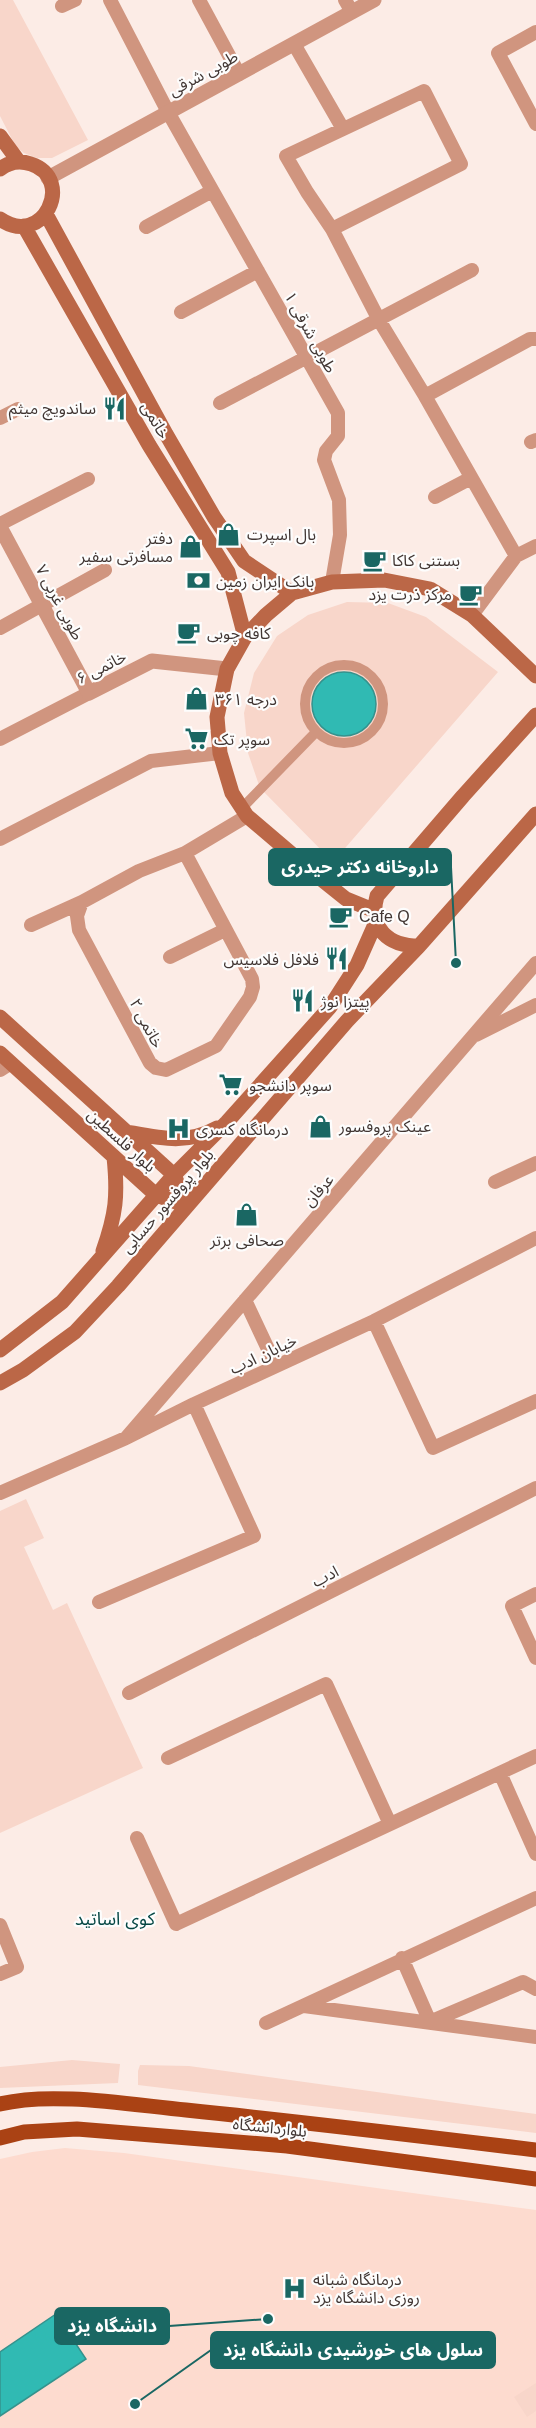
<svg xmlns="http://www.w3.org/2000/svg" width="536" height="2428" font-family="Arial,'Noto Sans Arabic',sans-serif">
<rect width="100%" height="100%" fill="#fcece6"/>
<!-- built -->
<path fill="#fddbcf" d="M65,2148L124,2153L536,2210V2428H0V2159L32,2152Z"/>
<!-- green -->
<path fill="#f8d6ca" d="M0,0H13L88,140L52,158H37L24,153L16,147L0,116Z
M347,602L388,603L426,617L498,672L333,862L260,788L248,753L244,713L254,673L277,636L308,615Z
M26,1499L44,1538L24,1547L53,1610L67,1603L143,1768L0,1833V1511Z
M72,2060L120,2064L118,2083L0,2088V2067Z
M140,2065L189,2066L536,2114V2133L138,2085V2071Z
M536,2383V2411L527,2417L514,2397Z"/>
<!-- water -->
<path fill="#30bab3" stroke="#35928d" stroke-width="1.5" d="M312 704a32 32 0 1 1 64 0a32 32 0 1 1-64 0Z
M56,2314L86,2359L0,2416V2352Z"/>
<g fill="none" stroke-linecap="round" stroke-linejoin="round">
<!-- pedestrian -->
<path stroke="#d0957f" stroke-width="10" d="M305 704a39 39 0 1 1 78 0a39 39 0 1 1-78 0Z
M242,808L316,732"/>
<!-- minor -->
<path stroke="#d0957f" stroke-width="14" d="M110,0L168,112L338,413V436L326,451L324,460L339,500L340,535L332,582
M199,0L239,74
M345,0L352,12
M62,6L75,0
M536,32L498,53L536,124
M294,44L343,129
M146,227L212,191
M332,229L461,164L424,91L286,156L307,192L332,229L379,320L425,396
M181,312L258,271
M220,403L472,270
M0,418L18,409
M531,442L536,440
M435,497L471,478
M0,524L88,479
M516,556L425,396L530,339H536
M472,615L516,556L536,546
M0,628L105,570
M0,739L89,693
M0,839L151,761L220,753
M185,853L252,979L253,987L250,997L216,1046L166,1070L156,1068L150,1063L79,930L77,916L82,902L139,871L185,853L247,816
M31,925L82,902
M170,957L225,930
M476,1035L536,1005
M0,1070L11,1063
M495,1182L536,1163
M245,1300L276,1366
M374,1321L433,1448L536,1401
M126,1438L536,963
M0,1493L126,1438L194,1404L374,1321L536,1238
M536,1594L512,1606L536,1658
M99,1602L254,1536L194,1404
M129,1693L536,1488
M168,1758L326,1684L390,1824
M500,1773L536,1854
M137,1838L176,1924L536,1756
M0,1925L17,1967L0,1974
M402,1958L430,2022
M304,2006L536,2037
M432,2021L523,1982L536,1989
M266,2023L536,1898"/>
<!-- tertiary -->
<path stroke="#d0957f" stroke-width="15" d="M48,178L374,0
M0,527L89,693L152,661L227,669"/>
<!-- secondary -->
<path stroke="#bb6747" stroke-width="15" d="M0,136L19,162
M0,169C9,162 20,160 31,164C76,179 43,249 0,219
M46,214L166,434L214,517L244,561L292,593
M24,226L149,445L228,572L245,637
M536,715L463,796L377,896C368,928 388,946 419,946L536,814
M373,910L346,899L321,879L247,816L232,793L220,753L217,717L227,669L245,637L266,615L292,593L332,582L384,580L430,589L472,615L536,676
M0,1017L174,1175L187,1206
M0,1053L156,1195L187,1206
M127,1132C159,1138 187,1145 217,1128
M103,1251C116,1214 118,1196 114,1157
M0,1350L62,1302L174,1175L227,1122L330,1007L357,965L376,922
M0,1383L23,1370L75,1332L118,1286L347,1021L419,946"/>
<!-- primary -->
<path stroke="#aa4214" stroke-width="15" d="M0,2104C52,2091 132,2105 186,2110C303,2122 420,2136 536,2150
M0,2138L24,2132L77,2129L287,2146L536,2179"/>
</g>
<!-- icons -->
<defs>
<symbol id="restaurant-bare" viewBox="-9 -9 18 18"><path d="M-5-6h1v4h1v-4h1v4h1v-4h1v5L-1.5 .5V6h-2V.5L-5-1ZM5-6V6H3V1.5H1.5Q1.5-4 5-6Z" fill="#1a6763" stroke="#fdfdfd" stroke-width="2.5" paint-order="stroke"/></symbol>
<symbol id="shop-bare" viewBox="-9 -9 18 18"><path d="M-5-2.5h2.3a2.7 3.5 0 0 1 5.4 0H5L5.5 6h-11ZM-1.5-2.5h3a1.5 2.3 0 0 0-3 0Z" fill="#1a6763" stroke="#fdfdfd" stroke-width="2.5" paint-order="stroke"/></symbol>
<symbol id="cafe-bare" viewBox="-9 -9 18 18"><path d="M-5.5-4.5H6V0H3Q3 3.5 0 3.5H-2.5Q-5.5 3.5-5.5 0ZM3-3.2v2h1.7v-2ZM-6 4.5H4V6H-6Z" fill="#1a6763" stroke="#fdfdfd" stroke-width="2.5" paint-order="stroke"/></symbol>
<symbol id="bank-bare" viewBox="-9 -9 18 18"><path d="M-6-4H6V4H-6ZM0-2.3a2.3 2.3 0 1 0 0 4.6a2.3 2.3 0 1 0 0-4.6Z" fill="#1a6763" stroke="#fdfdfd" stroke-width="2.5" paint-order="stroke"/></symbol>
<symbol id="supermarket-bare" viewBox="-9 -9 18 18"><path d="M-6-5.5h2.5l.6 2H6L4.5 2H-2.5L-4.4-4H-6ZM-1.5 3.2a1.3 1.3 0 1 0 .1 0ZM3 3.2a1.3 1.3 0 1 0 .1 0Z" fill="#1a6763" stroke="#fdfdfd" stroke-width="2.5" paint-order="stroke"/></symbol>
<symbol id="hospital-bare" viewBox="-9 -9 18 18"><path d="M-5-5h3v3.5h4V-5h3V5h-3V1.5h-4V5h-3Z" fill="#1a6763" stroke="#fdfdfd" stroke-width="2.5" paint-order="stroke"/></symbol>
</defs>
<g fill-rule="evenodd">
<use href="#restaurant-bare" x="98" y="392" width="33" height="33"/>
<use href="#shop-bare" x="212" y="518" width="33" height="33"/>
<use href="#shop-bare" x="174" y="530" width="33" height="33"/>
<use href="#cafe-bare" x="358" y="544" width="33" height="33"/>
<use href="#bank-bare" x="182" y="564" width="33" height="33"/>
<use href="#cafe-bare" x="454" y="578" width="33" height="33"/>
<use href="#cafe-bare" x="172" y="616" width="33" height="33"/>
<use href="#shop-bare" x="180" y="682" width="33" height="33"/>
<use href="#supermarket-bare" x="180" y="722" width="33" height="33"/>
<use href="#cafe-bare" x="324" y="900" width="33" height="33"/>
<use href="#restaurant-bare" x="320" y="942" width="33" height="33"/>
<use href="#restaurant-bare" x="286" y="984" width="33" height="33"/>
<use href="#supermarket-bare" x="214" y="1068" width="33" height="33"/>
<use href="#shop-bare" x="304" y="1110" width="33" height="33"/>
<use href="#hospital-bare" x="162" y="1112" width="33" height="33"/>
<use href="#shop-bare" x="230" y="1198" width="33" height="33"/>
<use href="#hospital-bare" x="278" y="2272" width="33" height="33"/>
</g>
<g text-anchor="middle" stroke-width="4.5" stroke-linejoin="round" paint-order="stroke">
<!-- street labels -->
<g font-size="16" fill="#413633" stroke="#fdfdfd">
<text transform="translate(203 73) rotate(-29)" y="6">طوبی شرقی</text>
<text transform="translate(311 332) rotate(61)" y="6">طوبی شرقی ۱</text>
<text transform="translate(156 420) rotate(60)" y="6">خاتمی</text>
<text transform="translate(60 602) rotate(62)" y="6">طوبی غربی ۷</text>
<text transform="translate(101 667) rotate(-27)" y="6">خاتمی ۶</text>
<text transform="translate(147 1023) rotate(62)" y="6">خاتمی ۲</text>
<text transform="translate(122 1140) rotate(42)" y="6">بلوار فلسطین</text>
<text transform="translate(318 1190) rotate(-49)" y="6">عرفان</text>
<text transform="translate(167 1201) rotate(-49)" y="6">بلوار پروفسور حسابی</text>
<text transform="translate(263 1354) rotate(-25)" y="6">خیابان ادب</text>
<text transform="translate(325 1576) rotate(-27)" y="6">ادب</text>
<text transform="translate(270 2127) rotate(6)" y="6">بلواردانشگاه</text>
</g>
<!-- poi labels -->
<g font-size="16" fill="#413633" stroke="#fdfdfd" text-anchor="start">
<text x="96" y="414" text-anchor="end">ساندویچ میثم</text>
<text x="247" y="540">بال اسپرت</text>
<text x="173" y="544" text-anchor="end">دفتر<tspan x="173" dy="18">مسافرتی سفیر</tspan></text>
<text x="392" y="566">بستنی کاکا</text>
<text x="216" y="587">بانک ایران زمین</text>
<text x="452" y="600" text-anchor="end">مرکز ذرت یزد</text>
<text x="207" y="639">کافه چوبی</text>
<text x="215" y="705">۳۶۱ درجه</text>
<text x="214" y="745">سوپر تک</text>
<text x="359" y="922">Cafe Q</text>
<text x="319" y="965" text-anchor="end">فلافل فلاسیس</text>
<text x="321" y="1007">پیتزا نوژ</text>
<text x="249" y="1091">سوپر دانشجو</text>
<text x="339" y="1132">عینک پروفسور</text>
<text x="196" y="1135">درمانگاه کسری</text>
<text x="247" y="1246" text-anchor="middle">صحافی برتر</text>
<text x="313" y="2285">درمانگاه شبانه<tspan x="313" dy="18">روزی دانشگاه یزد</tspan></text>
</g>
<!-- neighbourhood labels -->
<g font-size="18" fill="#054744" stroke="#fdfdfd">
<text x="115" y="1925">کوی اساتید</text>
</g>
</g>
<!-- callouts -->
<path fill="none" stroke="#1a6763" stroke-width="2" d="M456 963L451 867M268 2319L169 2326M135 2404L211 2350"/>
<g fill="#1a6763" stroke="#fdfdfd" stroke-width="2">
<circle cx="456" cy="963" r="6"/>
<circle cx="268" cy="2319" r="6"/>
<circle cx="135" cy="2404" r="6"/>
</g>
<g fill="#1a6763" stroke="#1a6763" stroke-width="2">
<rect x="269" y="849" width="182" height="36" rx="6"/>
<rect x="55" y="2308" width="114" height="36" rx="6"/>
<rect x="211" y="2332" width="284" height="36" rx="6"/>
</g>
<g font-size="18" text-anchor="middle" font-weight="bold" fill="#fff">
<text x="360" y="873">داروخانه دکتر حیدری</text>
<text x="112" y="2332">دانشگاه یزد</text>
<text x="353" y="2356">سلول های خورشیدی دانشگاه یزد</text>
</g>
</svg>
